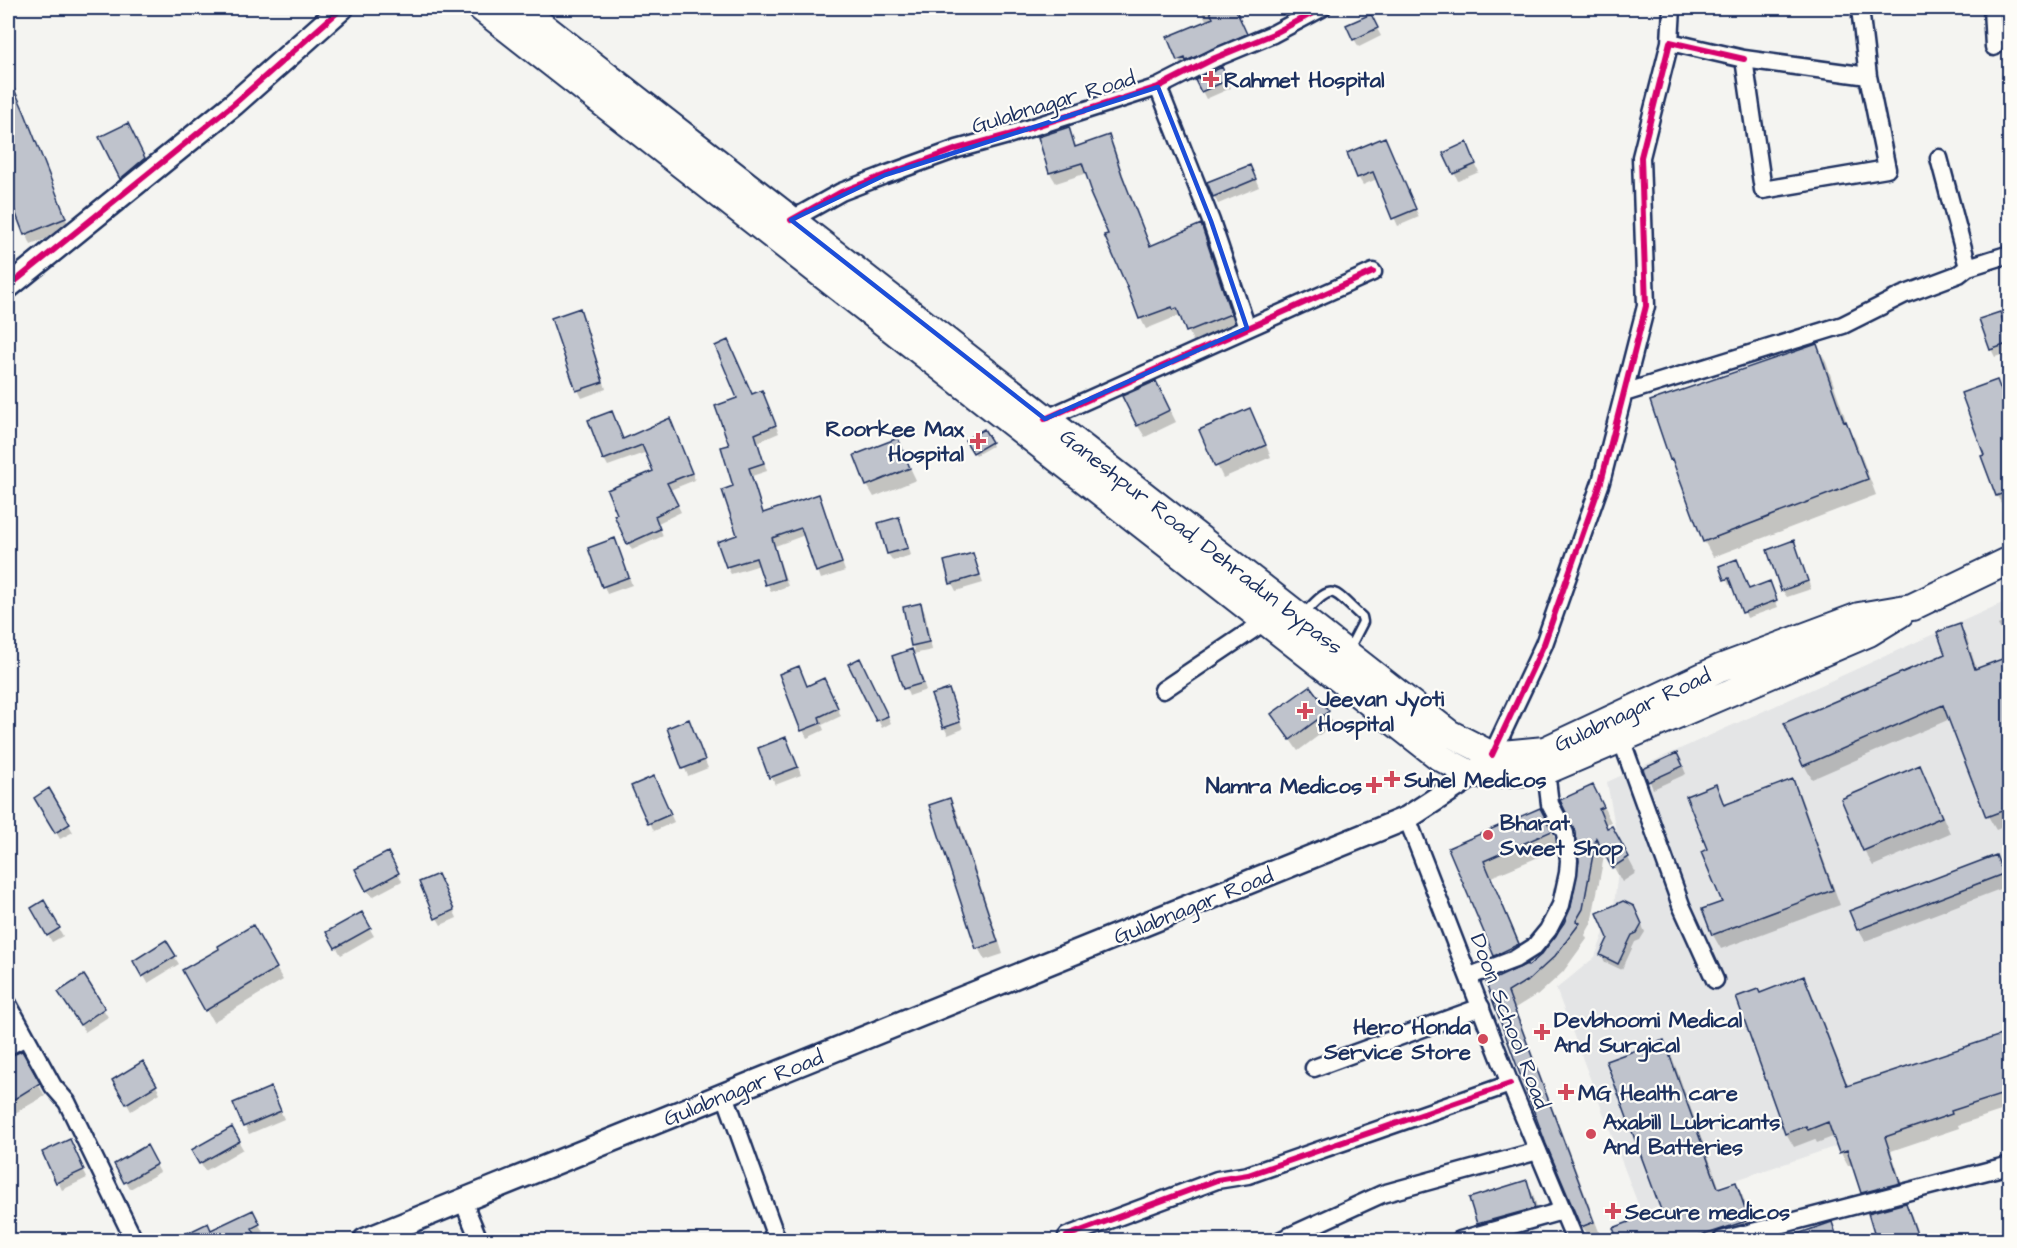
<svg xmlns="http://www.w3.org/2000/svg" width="2017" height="1248" font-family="'Architects Daughter',sans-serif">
<rect width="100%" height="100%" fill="#f4f4f1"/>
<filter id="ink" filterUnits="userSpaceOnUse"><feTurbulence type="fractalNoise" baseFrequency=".0167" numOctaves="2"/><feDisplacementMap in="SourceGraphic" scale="12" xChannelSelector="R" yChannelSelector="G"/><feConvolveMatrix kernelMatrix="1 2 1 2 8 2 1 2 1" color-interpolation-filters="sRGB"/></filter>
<g filter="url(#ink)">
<!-- built -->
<path fill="#e4e5e6" d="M2009,600V1088L1641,1212L1556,989L1595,957L1614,905L1620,854L1607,782Z"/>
<!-- shadow -->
<path fill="#0003" d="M1200,8H1235L1250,41L1182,68L1169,38L1207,22Z
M1570,8H1582L1572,11Z
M1374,23L1381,36L1359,47L1354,39Z
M1225,76L1231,88L1206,99L1197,81Z
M8,83L14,92L70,229L31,245L8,189Z
M1068,128L1077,148L1108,137L1114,147L1127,187L1151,248L1200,226L1206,236L1236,325L1193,341L1182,318L1180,319L1178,316L1146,329L1141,319L1087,173L1056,183L1050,173L1039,138Z
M134,136L151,171L128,189L101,138Z
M1385,139L1419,217L1398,226L1377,179L1363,185L1358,177Z
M1470,152L1479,172L1458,181L1445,153Z
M1250,167L1259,187L1218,204L1214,196Z
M580,310L584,317L606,389L582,398L578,390Z
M1999,313L2010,339V352L1995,357L1991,349Z
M1817,346L1826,362L1849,429L1855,439L1876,495L1713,557L1704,541L1677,469L1672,459L1652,402Z
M1996,382L2010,413V503L2003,506L1997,496L1986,456Z
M761,392L779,433L758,442L767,471L752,476L764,515L818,496L822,503L845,571L821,579L805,535L775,546L788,586L771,592L760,565L731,574L727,567L738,536L731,446L752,396Z
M1162,394L1176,422L1145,437L1138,426Z
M611,412L623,440L674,427L695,480L670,490L681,512L658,523L663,536L632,550L628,543L655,472L647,452L608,466L604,459Z
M1256,422L1271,457L1223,478L1201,431Z
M984,431L992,446L976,455L967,441Z
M897,440L916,480L874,497L867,485Z
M898,518L902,526L911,555L893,561L888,554L880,524Z
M618,547L632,585L607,594L590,549Z
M1797,549L1811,589L1787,597L1782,590Z
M972,554L983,583L956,591L952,583Z
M1721,567L1749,591L1771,588L1778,607L1747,618L1733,584L1729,585Z
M920,604L925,612L932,650L913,654L926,690L909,696L894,657L915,650L912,645Z
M2009,619L2010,645L2009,646L1998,625Z
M1959,626L1967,639L1977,670L2010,657V824L1996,830L1988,816L1950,719L1812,779L1804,765L1947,655Z
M850,665L864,667L891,723L882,728Z
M798,667L808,687H828L841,716L822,725L824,730L807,738L803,730Z
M1310,688L1334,724L1298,751L1273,715Z
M948,691L963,729L948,735L944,727Z
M688,721L708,768L688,776L668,729Z
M790,746L801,775L775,785L760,749Z
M1681,762L1686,774L1653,789L1645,770Z
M1919,767L1928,783L1950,833L1873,866L1864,850Z
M1792,781L1800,795L1840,905L1721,949L1713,935L1704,910L1724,903L1715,786L1726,806Z
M657,785L674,822L654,831L633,787Z
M1593,786L1611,822L1606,824L1608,829L1620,843L1636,873L1622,882L1605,851L1591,924L1585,935L1587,939L1563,972L1537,996L1536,995L1515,1008L1601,1237L1591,1240L1582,1226L1488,984L1528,968L1543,955L1565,924L1573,908Z
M49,791L73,832L60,839L36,798Z
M950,799L956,811L1003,954L985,960L978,948L931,806Z
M1549,826L1560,848L1491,877L1527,960L1504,971L1495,955L1450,848Z
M388,854L402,881L372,897L367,890Z
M1995,857L2008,886L1865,941L1858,929Z
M441,883L457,918L441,925L437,918Z
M43,902L63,936L52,942L33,909Z
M8,912L12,921L8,923Z
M361,914L374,936L341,955L328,933Z
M1637,915L1645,932L1640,940L1635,942L1622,970L1605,962L1601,955Z
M252,927L283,980L213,1022L184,971L221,949Z
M165,942L179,964L148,983L135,961Z
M84,977L108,1017L85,1032L64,1000Z
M1803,977L1811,991L1849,1088L2010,1033V1108L1958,1125L1959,1128L1891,1151L1906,1196L1870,1206L1863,1192L1854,1164L1848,1166L1841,1153L1835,1136L1817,1143L1815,1139L1794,1147L1786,1133L1760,995Z
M1663,1041L1671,1054L1720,1189L1736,1184L1743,1197L1755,1234L1735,1240H1619L1615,1229L1663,1211Z
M21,1053L45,1096L15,1113L8,1100V1058Z
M143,1063L160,1093L131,1111L114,1081Z
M274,1096L284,1119L249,1134L245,1126Z
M231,1129L243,1149L205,1171L193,1151Z
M146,1147L160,1172L130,1189L116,1165Z
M73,1148L87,1178L62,1190L44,1152Z
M1526,1182L1533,1194L1541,1220L1486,1235L1479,1224L1471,1199Z
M1905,1205L1912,1216L1920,1240H1878L1870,1214Z
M256,1219L263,1232L255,1236L258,1240H195L192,1233L211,1232Z"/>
<!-- building -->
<path fill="#bfc3cc" stroke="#1b2f5e" stroke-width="1.5" d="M1208,8H1235L1247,34L1186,61L1185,58L1177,61L1167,37L1213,18Z
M1371,14L1378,28L1353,40L1346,25Z
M1222,67L1228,80L1201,92L1195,80Z
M8,76L24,111L66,218L24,235L8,193Z
M128,123L145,158L120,179L99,137Z
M1069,127L1075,147L1109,135L1122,175L1150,246L1201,224L1231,314L1186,332L1177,308L1173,310L1172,307L1139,319L1127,287L1104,235L1108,234L1090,193L1092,192L1082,163L1049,173L1038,137Z
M1385,137L1416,209L1392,219L1373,172L1357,178L1347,153Z
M1467,142L1476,164L1453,174L1443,153Z
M1250,165L1256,179L1213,197L1207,182Z
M580,308L603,382L576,391L551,318Z
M2000,312L2010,343L1990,350L1979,319Z
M728,340L752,394L762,390L776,425L755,434L764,463L749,468L763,513L819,494L842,563L816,572L801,528L772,538L784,579L765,585L756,558L726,567L717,542L737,535L722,490L733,486L721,447L729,445L715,406L737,398L715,346Z
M1817,344L1844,422L1846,421L1868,479L1703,542L1672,459L1670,460L1650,401Z
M1997,380L2010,414V491L1996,496L1981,456L1984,455L1961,393Z
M1156,381L1170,410L1137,426L1122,396Z
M1250,408L1266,445L1215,467L1199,430Z
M612,411L623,439L670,418L692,473L667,483L678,505L655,516L660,529L627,544L614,515L617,514L607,490L653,471L642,445L603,460L588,420Z
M984,429L992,442L973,453L965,440Z
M898,438L910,468L866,486L854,455Z
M899,517L908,548L887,554L878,523Z
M615,538L629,577L602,587L588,548Z
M1794,540L1808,581L1781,591L1767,550Z
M973,553L980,575L950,584L944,561Z
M1737,559L1749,589L1770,581L1777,600L1742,613L1729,578L1724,580L1719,566Z
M921,603L929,642L911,646L903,607Z
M1960,624L1975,669L2010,656V808L1986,817L1943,705L1803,766L1784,723L1945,654L1937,632Z
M912,649L923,683L903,689L892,656Z
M860,658L888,716L876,721L848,664Z
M799,666L807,686L824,678L838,708L819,717L821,723L801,731L779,674Z
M1310,686L1329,711L1290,740L1271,714Z
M949,689L960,722L943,728L931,695Z
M689,719L705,760L682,769L667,728Z
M786,737L798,767L769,778L758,748Z
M1677,753L1683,766L1648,782L1643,769Z
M1920,765L1942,817L1863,851L1841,799Z
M654,776L671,814L648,824L631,786Z
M1793,779L1833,890L1712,935L1702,909L1722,902L1701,852L1707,849L1686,796L1716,784L1724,805Z
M1593,785L1604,807L1599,809L1607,828L1612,826L1629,857L1612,868L1596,838L1583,909L1576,921L1580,923L1555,956L1527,982L1526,981L1508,992L1594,1222L1581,1227L1546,1144L1486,983L1527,964L1528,966L1542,954L1564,923L1571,907L1579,861L1574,829L1560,800Z
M49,788L70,824L55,833L34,798Z
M950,798L998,942L976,949L929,805Z
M1540,808L1552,831L1484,861L1519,944L1494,956L1448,848Z
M388,852L399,873L366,891L355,869Z
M1996,855L2003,874L1857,930L1849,911Z
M438,874L454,910L435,919L419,882Z
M44,900L60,928L47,936L31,908Z
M1623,901L1634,906L1642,924L1637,933L1632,935L1618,964L1600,955L1608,938L1597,913Z
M362,912L371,928L335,948L326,932Z
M253,925L277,968L205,1011L182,970L219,949L218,946Z
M166,940L176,956L142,977L133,961Z
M84,975L105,1008L80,1025L58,992Z
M1804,976L1847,1086L2010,1032V1092L1951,1111L1952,1114L1885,1137L1900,1183L1861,1193L1847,1150L1839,1153L1828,1122L1808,1130L1806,1126L1785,1134L1736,997L1758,989L1760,993Z
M1664,1040L1718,1188L1736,1182L1749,1220L1689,1240H1618L1613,1228L1661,1210L1606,1061Z
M22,1051L40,1083L8,1103V1057Z
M143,1061L157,1085L126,1104L112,1080Z
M271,1087L281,1111L243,1127L233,1103Z
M232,1127L240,1141L199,1164L191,1150Z
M70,1139L84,1170L56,1183L42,1152Z
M147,1145L157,1164L124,1183L114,1164Z
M1527,1180L1535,1208L1477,1224L1469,1198Z
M1906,1203L1919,1240H1876L1868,1213Z
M253,1210L260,1224L252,1228L258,1240H173L208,1223L211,1230Z
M1832,1222L1838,1240H1787L1786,1238Z"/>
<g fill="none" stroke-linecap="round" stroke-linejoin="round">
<defs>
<path id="lane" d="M1303,615C1334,581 1331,589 1362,617L1363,622L1348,651"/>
<path id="street" d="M1860,8L1868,76L1887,169L1763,190L1744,59L1868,76
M1992,8L1994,47
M1670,42L1672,8
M1158,87L1211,221L1247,328
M1939,158L1968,267
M791,220L841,192L885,175L957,149L1008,135L1158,87L1215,58L1273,34L1322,8
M1624,393L1843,325L1903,295L1959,274L1968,267L2010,254
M1045,419L1373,272
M1163,690L1264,622
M1621,739L1681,905L1715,980
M1492,755L1544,644L1601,482L1646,306L1641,157L1670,42L1744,59
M1407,818L1510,1084L1575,1240
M1470,976L1515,959L1534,947L1548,930L1561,905L1568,873L1569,860L1565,833L1550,804L1546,771
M8,1004L53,1086L67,1102L134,1240
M8,1046L26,1037
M1314,1068L1481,1007
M725,1095L777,1240
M463,1201L479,1240
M1067,1236L1217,1180L1248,1175L1510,1084
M1281,1240L1382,1194L1538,1151
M1460,1240L1562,1211
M1722,1240L2010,1165"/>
<path id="secondary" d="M8,287L234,104L342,8
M365,1240L1407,818L1473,775L1484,763"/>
<path id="primary" d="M481,8L1439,757L1473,775L1546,771L1869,633L1900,614
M520,8L1449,733L1492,755L1545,750L1720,668L1859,616L1912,607L2010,560"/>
</defs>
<!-- lane casing -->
<use href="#lane" stroke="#1b2f5e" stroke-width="13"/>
<!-- street casing -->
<use href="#street" stroke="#1b2f5e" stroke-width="21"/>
<!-- secondary casing -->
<use href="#secondary" stroke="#1b2f5e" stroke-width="27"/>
<!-- primary casing -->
<use href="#primary" stroke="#1b2f5e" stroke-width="30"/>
<!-- lane -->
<use href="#lane" stroke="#fdfcf7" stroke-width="8"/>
<!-- street -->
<use href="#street" stroke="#fdfcf7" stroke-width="16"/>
<!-- secondary -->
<use href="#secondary" stroke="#fdfcf7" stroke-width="22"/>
<!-- primary -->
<use href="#primary" stroke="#fdfcf7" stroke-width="26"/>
<defs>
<path id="cycleway" d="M791,220L841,192L885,175L957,149L1008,135L1158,87L1215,58L1273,34L1322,8
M8,287L234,104L342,8
M1045,419L1373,272
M1492,755L1544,644L1601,482L1646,306L1641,157L1670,42L1744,59
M1067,1236L1217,1180L1248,1175L1510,1084"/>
</defs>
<!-- cycleway casing -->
<use href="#cycleway" stroke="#fdfcf7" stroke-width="10"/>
<!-- cycleway -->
<use href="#cycleway" stroke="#d6006c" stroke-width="6"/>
</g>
</g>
<!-- marked area -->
<path fill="none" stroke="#1d4ed8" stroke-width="4.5" stroke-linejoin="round" d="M1158,87L1211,221L1247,328L1045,419L791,220L885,175Z"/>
<!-- markers -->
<g fill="#d1495b" stroke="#fdfcf7" stroke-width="2">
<path d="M1208 70h6v6h6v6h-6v6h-6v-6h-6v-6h6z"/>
<path d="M975 432h6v6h6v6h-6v6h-6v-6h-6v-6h6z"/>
<path d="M1302 702h6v6h6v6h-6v6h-6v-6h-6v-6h6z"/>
<path d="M1389 770h6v6h6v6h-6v6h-6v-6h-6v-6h6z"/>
<path d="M1371 776h6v6h6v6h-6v6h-6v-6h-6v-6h6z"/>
<circle cx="1488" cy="835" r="6"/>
<path d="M1539 1023h6v6h6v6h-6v6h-6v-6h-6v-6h6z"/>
<circle cx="1483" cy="1039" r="6"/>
<path d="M1563 1083h6v6h6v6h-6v6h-6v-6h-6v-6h6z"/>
<circle cx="1591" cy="1134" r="6"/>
<path d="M1610 1202h6v6h6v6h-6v6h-6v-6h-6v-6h6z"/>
</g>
<g text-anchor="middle" stroke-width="4.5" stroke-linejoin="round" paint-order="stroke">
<!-- poi labels -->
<g font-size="22" font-weight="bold" fill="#1b2f5e" stroke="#fdfcf7" text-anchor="start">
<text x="1224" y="87">Rahmet Hospital</text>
<text x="964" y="436" text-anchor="end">Roorkee Max<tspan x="964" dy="25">Hospital</tspan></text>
<text x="1318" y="706">Jeevan Jyoti<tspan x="1318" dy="25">Hospital</tspan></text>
<text x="1404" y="787">Suhel Medicos</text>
<text x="1362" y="793" text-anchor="end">Namra Medicos</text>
<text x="1500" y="830">Bharat<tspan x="1500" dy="25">Sweet Shop</tspan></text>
<text x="1554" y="1027">Devbhoomi Medical<tspan x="1554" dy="25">And Surgical</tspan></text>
<text x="1471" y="1034" text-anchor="end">Hero Honda<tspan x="1471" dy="25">Service Store</tspan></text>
<text x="1578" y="1100">MG Health care</text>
<text x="1603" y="1129">Axabill Lubricants<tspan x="1603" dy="25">And Batteries</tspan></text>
<text x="1625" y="1219">Secure medicos</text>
</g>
<!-- street labels -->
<g font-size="22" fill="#1b2f5e" stroke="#fdfcf7">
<text transform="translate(1053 101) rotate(-17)" y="8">Gulabnagar Road</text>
<text transform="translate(1202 541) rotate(38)" y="8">Ganeshpur Road, Dehradun bypass</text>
<text transform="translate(1632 709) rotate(-25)" y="8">Gulabnagar Road</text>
<text transform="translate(1193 905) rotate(-22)" y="8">Gulabnagar Road</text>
<text transform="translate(1511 1021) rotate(69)" y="8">Doon School Road</text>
<text transform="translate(743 1087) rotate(-22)" y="8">Gulabnagar Road</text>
</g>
</g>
<!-- margin -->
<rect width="2017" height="1248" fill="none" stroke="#fdfcf7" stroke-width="30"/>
<rect x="15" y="15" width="1987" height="1218" fill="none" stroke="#1b2f5e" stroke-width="2" filter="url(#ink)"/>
</svg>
